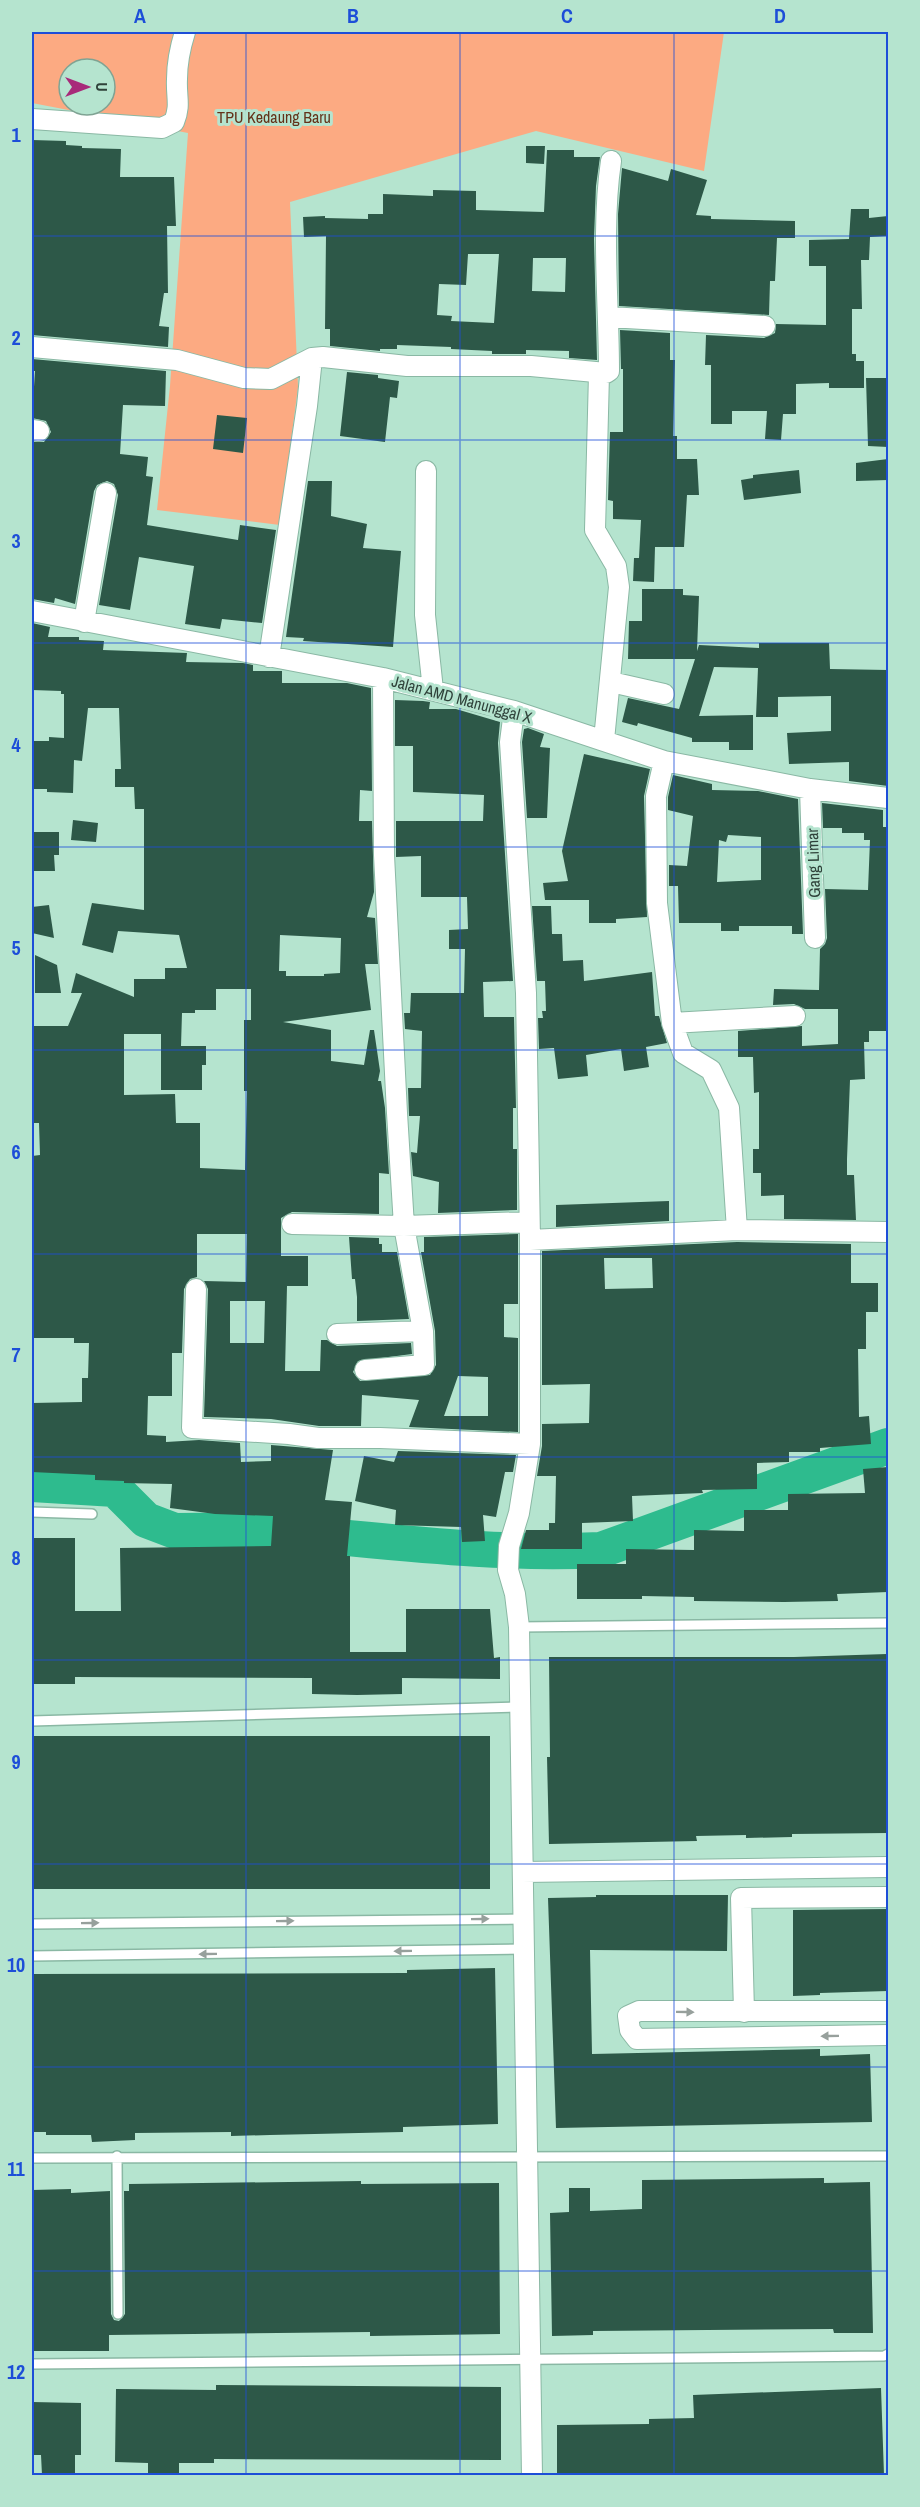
<svg xmlns="http://www.w3.org/2000/svg" width="920" height="2507" font-family="'Archivo Narrow',sans-serif">
<rect width="100%" height="100%" fill="#b5e4cf"/>
<!-- green -->
<path fill="#fcaa82" fill-rule="evenodd" d="M32,32H724L704,171L536,131L290,202L298,387L280,525L157,510L170,386L188,133L32,103ZM69,69H105V105H69Z"/>
<g fill="none" stroke-linecap="round" stroke-linejoin="round">
<!-- river -->
<path stroke="#2ebb8e" stroke-width="36" d="M32,1484L115,1489L146,1520L175,1531L281,1530L305,1534C404,1543 502,1555 601,1550L888,1446"/>
</g>
<!-- building -->
<path fill="#2d5848" fill-rule="evenodd" d="M32,140L66,141V145L82,146V148L121,149L120,177H174L176,226H167L168,293H164L159,326L169,327L168,347L32,335Z
M526,146H545L544,164L526,163Z
M547,150H574V157H600L596,186L594,239L597,360L569,358V351L526,350V354H492V351L451,349V347L397,345V349H380V351L330,346V329H325L326,236L304,237L303,217L325,216V218L368,219V214H383V194L433,196V190L476,191V210L544,212ZM468,254H499L494,323L451,321L452,316L437,315L439,284L466,285ZM533,258H566L565,292L532,291Z
M622,168L668,181L671,169L707,180L696,215L711,216V219L795,221V238H777L775,281H770L769,315L619,306L618,214Z
M851,209H869V218L888,216V236L870,237L869,260H861L862,309H852V354H856V361H864V388H829V383L796,384V414H783L781,440L765,439L767,411H732V424H711V365H705L706,335L764,338L775,333L776,324L826,325V266H809V240L849,239Z
M620,330L670,333V360H675L673,436H677V459H697L699,495H687L684,547H655L654,582L633,581L634,558H639L641,520L613,519V501L608,500L610,432H623V369H621Z
M32,359L166,371L165,406L123,405L120,454L148,457L146,476L153,477L147,525L238,540L240,525L276,530L262,623L222,619L220,629L185,624L194,566L139,557L130,610L99,605L118,495L114,484L107,481L97,485L94,491L75,604L55,598L54,603L32,599V442H44L51,432L46,421L32,418L35,371H32Z
M347,372L378,375V378L399,381L397,398L390,397L385,442L340,436Z
M866,378H888V447L868,446Z
M217,415L247,418L243,453L213,449Z
M888,459V480L856,481V463Z
M799,470L801,493L744,500L741,480L753,478V475Z
M308,481H332L331,516L367,524L363,548L401,551L393,647L303,641L304,638L286,637Z
M642,589H683V595L699,596L697,651L699,645L759,648V643H829L830,669L888,670V786L849,781V762L789,764L787,733L831,731V696L778,697V717H756L758,668L714,667L699,716L753,715V750H729V742H692V738L638,723L637,726L622,722L628,698L679,709L695,659H628L629,621H642Z
M32,623L50,627L48,637H79V640L104,641L103,650L187,653L186,662L243,663L253,665V671H282V683H347L371,688L372,791L360,790L359,821H372L374,892L367,917L375,918L378,964H365L371,1010L283,1022L331,1030V1061L364,1065L370,1030H374L380,1071L378,1081H381L385,1108L389,1174L379,1173V1214L292,1212L281,1218V1256H308V1286H287L285,1371H320L321,1340H327L337,1346L411,1343L412,1354L358,1361L353,1372L360,1381L430,1375L436,1365L435,1331L421,1252H424V1237L518,1234V1304H504V1337L518,1338V1432L409,1427L419,1400L362,1395L361,1426H319L271,1419L204,1417L208,1289L204,1281L246,1282L247,1234H197V1277L190,1279L184,1289L182,1353H172V1396H148L147,1435L166,1436V1442L199,1440L240,1443L241,1462L271,1461V1445L333,1450L325,1500L352,1502L347,1556H350V1652H406V1609H490L494,1658L500,1657V1679L402,1678V1694L357,1695L312,1694V1678L75,1677V1684H32V1538H75V1611H121L120,1548L271,1546L273,1516L215,1514L170,1508L172,1484L124,1483V1481L95,1480V1475L32,1472V1403L82,1402V1378H88L89,1343H74V1338H32V1156L40,1155L39,1123H32V1026H68L82,993H71L76,973L134,997V979H165V968H187L179,935L118,931L113,953L82,945L92,903L144,910V809H135L134,787H115V769H121L119,708H88L82,761L74,760L73,793L47,792V789H32V741H49V737L64,738V694H61V691L32,690ZM280,935L341,938L340,973L324,974V976H286V971H279ZM216,989H251V1020H244V1091H247L245,1170L200,1168V1123H176L175,1094L124,1095V1034H161V1090H202V1065H206V1046H181L182,1013H195V1010H216ZM230,1301H265L264,1343H230ZM458,1376L488,1377V1416H444Z
M395,700L423,701L430,702L429,709H456L500,722L498,743L513,981L483,982L484,1017H514L516,1108H513V1149H517V1210L438,1213L439,1182L413,1176L411,1152L417,1153L420,1116H409L408,1088H421L422,1031L405,1029L404,1013H410L411,993H464L465,949H449V930L468,929L467,897H421V856L396,857V821H483L484,795L413,792V746H395Z
M528,728L544,734L540,747L550,748L547,818H527L522,742L524,729Z
M584,754L650,769L644,796L647,917L616,919V923H589V900H545L543,883L568,881L562,851Z
M673,775L712,784V790L758,791L798,799L803,934H792V926H739V931H721V923H679L678,886H669V865L687,866L693,816L668,810V797ZM728,835L761,837V880L717,882L719,840L726,842Z
M822,803L883,810V827H888V1031H869V1042H864L865,1079L850,1080L847,1159V1175H854L856,1220L784,1219V1195L761,1196V1173H753V1149H759V1092L754,1093L753,1057H738V1031L802,1026V1046L838,1044V1009H805L794,1004L773,1005L774,989L819,990L820,949L825,944L827,938L825,889L868,890L870,840H864V833H842V828H823Z
M73,820L98,823L96,842L71,840Z
M32,832H59V855H54L55,871H32Z
M49,905L54,938L32,933V907Z
M532,906H551L552,934H562L563,961L583,960L584,981L652,972L655,1016H659L667,1043L646,1047L649,1067L624,1071L621,1049L586,1055L588,1076L558,1079L554,1048L539,1049L538,1018H543L542,1011H546L545,981H537Z
M35,955L57,965L61,993H35Z
M669,1201V1221L556,1227V1205Z
M349,1237L379,1238V1244H382V1252H397L409,1319L357,1321V1297L355,1279H352Z
M737,1242L851,1244V1283H878V1312H866V1349H858L859,1417L869,1416L871,1444L820,1448V1452H789V1462L757,1463V1489L702,1490L703,1493L632,1496L633,1521L582,1523V1549H521L526,1530H549V1523H555L556,1476H537L542,1446V1424L589,1423L590,1384L542,1385V1251ZM604,1258H652L653,1288L605,1289Z
M398,1451L516,1455L513,1472H505L496,1517L483,1515L485,1541L462,1542L461,1527L395,1525L396,1510L355,1501L364,1456L394,1462Z
M888,1467V1592L837,1594L838,1601L784,1602L694,1601V1597L642,1596V1599H577V1564H626V1549L694,1550V1530L744,1531V1510H788V1494L865,1493L863,1469Z
M887,1654L888,1833L792,1834V1837L746,1838V1835L696,1836L697,1841L549,1844L547,1757H550L549,1657H794Z
M32,1736H490V1889H32Z
M596,1895H728L727,1951L590,1950L592,2054L820,2049V2056L870,2054L872,2122L556,2128L548,1898L596,1897Z
M888,1909V1991L820,1993V1995L793,1996V1910Z
M495,1968L498,2124L403,2127V2132L270,2135L231,2136V2132L135,2133V2140L92,2142L91,2135H46V2132H32V1974L407,1973V1970Z
M824,2178V2183L870,2182L873,2333H834L833,2329L593,2331V2335L552,2336L550,2213L569,2212V2188H590V2211L642,2209V2180Z
M361,2181V2184L499,2183L500,2334L370,2336V2332L109,2335V2351H32V2190L71,2189V2193L110,2191L111,2314L114,2320L119,2321L125,2314L124,2191H129V2184Z
M216,2385L501,2387V2460L214,2459V2463H179V2475H148V2463L115,2462L116,2389L216,2390Z
M881,2388L884,2475H557V2425L649,2424V2419L694,2418L693,2395Z
M32,2402L81,2403V2455H75V2475H42L41,2455H32Z"/>
<g fill="none" stroke-linecap="round" stroke-linejoin="round">
<defs>
<path id="service" d="M32,1512L92,1514
M519,1627L888,1623
M32,1721L519,1707
M32,1924L524,1919
M32,1956L524,1949
M117,2156L118,2314
M32,2158L888,2156
M32,2364L884,2356L888,2354"/>
<path id="minor" d="M32,119L162,128L174,122C181,105 176,97 177,79C177,63 180,48 185,32
M609,317L765,326
M32,347L177,360L244,378L271,379L312,358L323,357L407,366H531L606,373L609,371C609,302 601,230 611,161
M599,374L595,530L616,566L619,587L604,740
M32,430L39,431
M426,471L425,615L433,690
M32,611L383,678L514,711L664,761L810,789L888,798
M84,622L106,493
M269,657L307,406L312,358
M611,682L664,694
M514,711L510,742L526,993L530,1240V1444L519,1513L509,1546L508,1570L515,1594L519,1627L532,2476
M664,761L656,796L657,903L672,1023L683,1053L711,1070L729,1108L737,1230
M810,789L815,938
M672,1023L795,1016
M292,1224L404,1226L529,1222
M530,1240L737,1230L888,1232
M196,1289L192,1428L289,1434L318,1438H380L530,1444
M337,1334L423,1331
M365,1370L424,1365L423,1331L404,1226L397,1113L384,855L383,678
M523,1872L888,1867
M888,2011H639L628,2016L630,2030L637,2039L888,2035
M744,2012L741,1898L888,1897"/>
</defs>
<!-- service casing -->
<use href="#service" stroke="#8ab8a4" stroke-width="12"/>
<!-- minor casing -->
<use href="#minor" stroke="#8ab8a4" stroke-width="22"/>
<!-- service -->
<use href="#service" stroke="#fff" stroke-width="9"/>
<!-- minor -->
<use href="#minor" stroke="#fff" stroke-width="20"/>
</g>
<!-- one-way arrows -->
<defs><path id="oneway-solid" d="M-6-.8H1V-3.2L6.5 0L1 3.2V.8H-6Z" transform="scale(1.5)"/></defs>
<g fill="#97a09c">
<use href="#oneway-solid" transform="translate(480 1919) rotate(-1)"/>
<use href="#oneway-solid" transform="translate(285 1921) rotate(-1)"/>
<use href="#oneway-solid" transform="translate(90 1923) rotate(-1)"/>
<use href="#oneway-solid" transform="translate(403 1951) rotate(179)"/>
<use href="#oneway-solid" transform="translate(208 1954) rotate(179)"/>
<use href="#oneway-solid" transform="translate(685 2012) rotate(1)"/>
<use href="#oneway-solid" transform="translate(830 2036) rotate(179)"/>
</g>
<!-- grid -->
<path fill="none" stroke="#1d4ed8" stroke-width="1.5" stroke-opacity="0.55" d="M246,32V2476M460,32V2476M674,32V2476M32,236H888M32,440H888M32,643H888M32,847H888M32,1050H888M32,1254H888M32,1457H888M32,1660H888M32,1864H888M32,2067H888M32,2271H888"/>
<g text-anchor="middle" stroke-width="6" stroke-linejoin="round" paint-order="stroke">
<!-- park labels -->
<g font-size="16" fill="#633219" stroke="#b5e4cf">
<text x="274" y="123">TPU Kedaung Baru</text>
</g>
<!-- street labels -->
<g font-size="16" fill="#2f423a" stroke="#b5e4cf">
<text transform="translate(462 699) rotate(15)" y="6">Jalan AMD Manunggal X</text>
<text transform="translate(813 863) rotate(-92)" y="6">Gang Limar</text>
</g>
</g>
<!-- border -->
<rect width="920" height="2507" fill="none" stroke="#b5e4cf" stroke-width="66"/>
<!-- north arrow -->
<g transform="translate(87 87) rotate(90)"><circle r="28" fill="#b5e4cf" stroke="#7fa393" stroke-width="1.5"/>
<path d="M0-4.5L10 22L0 15L-10 22Z" fill="#a82a7a"/>
<text y="-9" font-size="16" font-weight="bold" text-anchor="middle" fill="#2f423a">U</text>
</g>
<rect x="33" y="33" width="854" height="2441" fill="none" stroke="#1d4ed8" stroke-width="2"/>
<g font-size="20" text-anchor="middle" font-weight="bold" fill="#1d4ed8">
<text x="140" y="23">A</text>
<text x="353" y="23">B</text>
<text x="567" y="23">C</text>
<text x="780" y="23">D</text>
<text x="16" y="142">1</text>
<text x="16" y="345">2</text>
<text x="16" y="548">3</text>
<text x="16" y="752">4</text>
<text x="16" y="955">5</text>
<text x="16" y="1159">6</text>
<text x="16" y="1362">7</text>
<text x="16" y="1565">8</text>
<text x="16" y="1769">9</text>
<text x="16" y="1972">10</text>
<text x="16" y="2176">11</text>
<text x="16" y="2379">12</text>
</g>
</svg>
